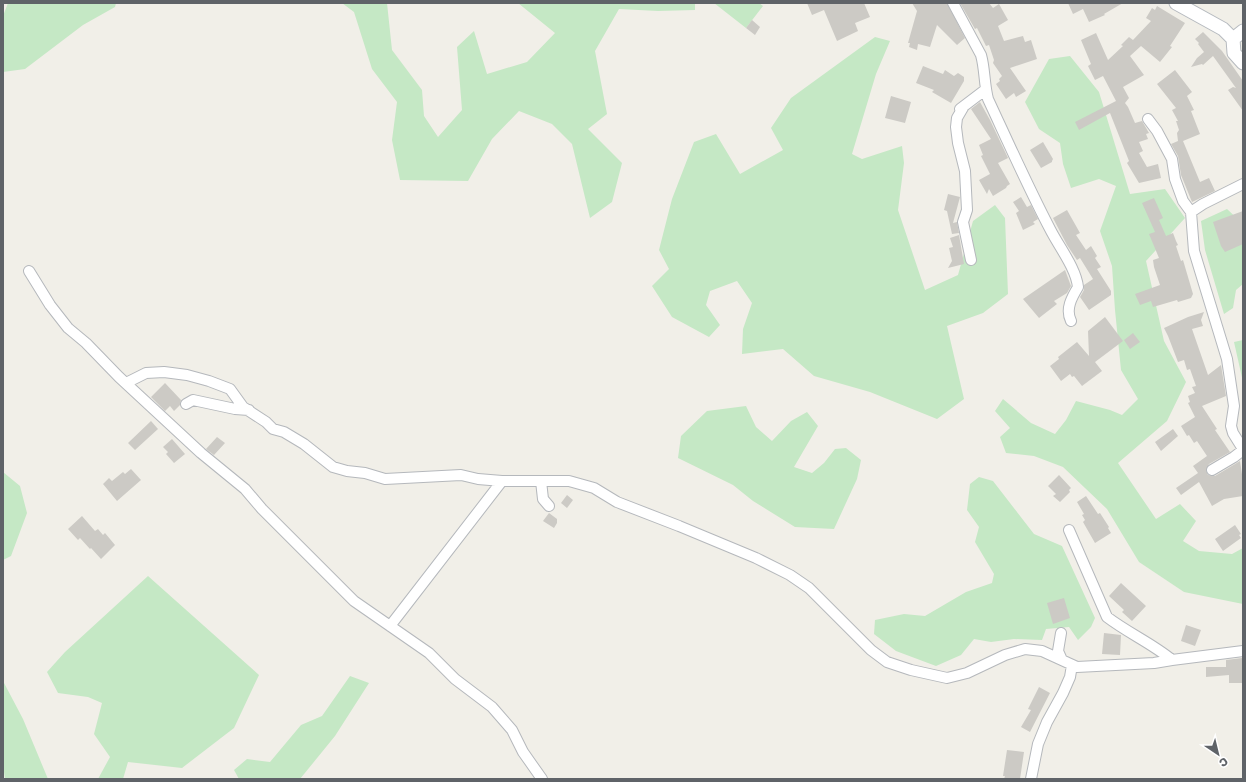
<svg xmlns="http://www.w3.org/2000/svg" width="1246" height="782" font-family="Rubik,sans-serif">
<rect width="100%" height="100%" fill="#f1efe8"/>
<!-- green -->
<path fill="#c5e8c5" d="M8,3H116L115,7L83,25L25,69L3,72V16Z
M342,3H387L392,50L422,90L424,116L438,137L462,110L457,47L474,31L487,74L527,62L555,33L518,3H695V10L658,11L619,9L595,51L607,114L588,129L622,163L612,202L590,218L572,144L552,124L519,111L492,139L468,181L400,180L392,140L397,102L372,69L354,12Z
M714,3H759L763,6L746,28Z
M875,37L890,41L876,74L852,154L862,159L902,146L904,163L898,210L925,290L958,275L973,221L995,205L1005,218L1008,294L983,313L947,326L964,399L937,419L870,392L814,376L783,349L742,354L743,329L752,303L737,281L710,291L706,305L720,325L709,337L672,317L652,286L669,269L659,250L672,199L694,142L716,134L740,174L783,150L771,128L791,98Z
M1070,56L1099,92L1130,194L1165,189L1185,218L1146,261L1164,341L1186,382L1167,421L1118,463L1156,519L1180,504L1196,521L1183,541L1199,551L1232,554L1243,548V604L1184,592L1139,562L1107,509L1063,467L1034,456L1006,453L1000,437L1010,428L995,411L1003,399L1031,423L1055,434L1066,420L1076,401L1110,410L1122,415L1138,399L1121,370L1115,310L1112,266L1100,231L1116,186L1099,179L1071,188L1063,164L1060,143L1039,129L1025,102L1049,59Z
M1227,209L1243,224V284L1236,290L1233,308L1224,314L1205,250L1201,221Z
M1243,340V382L1234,342Z
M746,406L756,427L772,441L791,421L807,412L818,426L794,467L812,473L824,463L835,449L846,448L861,460L857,479L834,529L795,527L753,501L733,485L678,458L681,436L707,411Z
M3,472L20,486L27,513L11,556L3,560Z
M979,477L993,481L1034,534L1062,546L1095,618L1091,627L1078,640L1069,627L1046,629L1042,640L1014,639L991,642L974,639L961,655L936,666L896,651L874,634L875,620L904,614L925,616L966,592L992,583L994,574L975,542L979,527L967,510L970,484Z
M148,576L259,675L234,728L182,768L128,762L123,779H98L110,757L94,734L102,703L88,697L58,693L47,672L65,652Z
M350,676L369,683L335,736L300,779H239L234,770L247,759L270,762L301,725L322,716Z
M3,681L23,719L48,779H5L3,765Z"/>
<!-- building -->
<path fill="#cccac5" d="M807,3H864L870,17L855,23L858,31L837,41L824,10L812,15Z
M912,3H947L965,38L957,45L937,25L930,47L918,44L917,50L909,47L910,43H908L917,11Z
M960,3H989L993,8L999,4L1008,20L998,26L1004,41L1023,36L1025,42L1031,40L1037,59L1010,68L1026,91L1016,97L1014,93L1006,99L996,84L1000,81L999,79L1002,76L993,63L994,60L989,45L986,46L977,28L975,29Z
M1068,3H1123L1104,14L1105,15L1089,22L1083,9L1073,14Z
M1157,6L1185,23L1170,46L1172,47L1160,62L1141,46L1130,56L1144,75L1123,87L1129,98L1125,103L1128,107L1135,123L1142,121L1149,133L1146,134L1148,139L1139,142L1143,151L1139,153L1147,167L1158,164L1161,178L1139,183L1127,163L1129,161L1110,113L1079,130L1075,122L1116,101L1103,76L1095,80L1088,66L1091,64L1081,40L1096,33L1108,60L1123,46L1121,45L1129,37L1133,40L1151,21L1146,18L1152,8L1155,10Z
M752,20L760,27L755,35L746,28Z
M1203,32L1222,51L1243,81V111L1228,90L1233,87L1236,88L1213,56L1203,65L1202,64L1191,67L1197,58L1204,52L1198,44L1199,43L1195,39Z
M923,66L943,74L945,70L954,76L958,73L964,77V81L951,103L932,92L934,90L916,83Z
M1175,70L1192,92L1187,96L1194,110L1191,111L1200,134L1183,141L1200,182L1209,178L1215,191L1192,202L1181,175L1178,156L1171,144L1178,141L1177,133L1179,130L1176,121H1178L1172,110L1176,108L1157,84Z
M891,96L911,102L905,123L885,118Z
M980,102L990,120L1008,158L998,163L1010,184L1007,186L1006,188L993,196L989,189L987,194L979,180L990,174L981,156L983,155L979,145L991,139L971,109Z
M1043,142L1053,159L1052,161V162L1041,168L1030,150Z
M948,194L960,197L953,223L957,222L959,233L952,234L947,211L944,210Z
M1021,197L1027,207L1031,205L1038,219L1033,222L1035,224L1023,230L1016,213L1019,211L1013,202Z
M1154,198L1163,218L1159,220L1166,236L1173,233L1176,241L1178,245L1176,246L1181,261L1183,260L1193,294L1191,298L1178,302L1177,300L1153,307L1151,301L1140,305L1135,294L1160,285L1154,267L1153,260L1159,258L1149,234L1155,232L1142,203Z
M1067,210L1080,233L1076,235L1086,250L1091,246L1097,256L1095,258L1101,267L1097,269L1111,291V295L1089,310L1080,297L1084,290V285L1093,279L1080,258L1077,260L1067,245L1053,218Z
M1243,211V244L1225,252L1221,246L1213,222Z
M959,235L964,264L948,268L952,261L949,248L953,247L950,238Z
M1065,270L1071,286L1067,293L1054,301L1057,304L1039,318L1023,299Z
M1204,312L1201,320L1203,326L1192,329L1208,375L1221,365L1226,396L1202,406L1217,429L1215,430L1230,452L1209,464L1206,470L1208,475L1215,476L1240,461L1243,481V496L1224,499L1212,506L1199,482L1181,495L1176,488L1198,473L1193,466L1207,456L1197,441L1194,443L1189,435L1187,436L1181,426L1195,417L1188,403L1190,402L1188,396L1195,393L1192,387L1196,386L1190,369L1187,370L1184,360L1178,362L1168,336L1164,328L1188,317Z
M1105,317L1123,341L1095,362L1102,371L1082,386L1074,376L1072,377L1070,374L1061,381L1050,366L1059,359L1058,357L1077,342L1089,356L1088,331Z
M1133,333L1140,342L1130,349L1124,340Z
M165,383L181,400L180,405L174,411L170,406L165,411L151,397Z
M151,421L158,429L135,450L128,443Z
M1173,429L1178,436L1161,451L1155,442Z
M217,437L225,443L214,455L206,449Z
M172,439L185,454L174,463L166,454L168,452L163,447Z
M131,469L141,480L117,501L103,484L109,478L112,481L123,472L125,474Z
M1059,475L1071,488L1069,490L1070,492L1060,502L1053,496L1056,494L1048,486Z
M567,495L573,500L567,508L561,503Z
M1086,496L1098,514L1100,513L1109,527L1108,528L1111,533L1095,543L1083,522L1085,520L1082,515L1084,514L1077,502Z
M549,513L557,519V523L554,528L543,521Z
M82,516L95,531L98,529L103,535L105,533L115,545L101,559L91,548L90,549L80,538L78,540L68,529Z
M1235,525L1241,534L1239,535L1241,538L1223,551L1215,539Z
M1121,583L1146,606L1132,621L1122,612L1124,610L1109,596Z
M1064,598L1070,618L1053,624L1047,603Z
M1186,625L1201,630L1195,646L1181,641Z
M1104,633L1121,635L1120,655L1102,654Z
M1242,658L1243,683H1229V675L1206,677V667H1226V660Z
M1039,687L1050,693L1030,732L1021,727L1031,710L1028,709Z
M1007,750L1024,752L1020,779H1004L1005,776H1003Z"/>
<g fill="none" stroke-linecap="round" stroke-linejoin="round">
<defs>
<path id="street" d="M953,3L981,55C985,69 984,84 988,99C1008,142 1028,187 1050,229C1059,247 1076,268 1078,287C1072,297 1065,309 1071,321
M964,106L957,118L956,127L958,143L965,171L967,210L963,222L971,260
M960,109L985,90
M1148,119L1157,131L1172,159L1175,179L1183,201L1191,212
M1243,184L1203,204L1191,212L1194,251L1227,359L1234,406L1231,426L1233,433L1243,449
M29,271L50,305L68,328L86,343L119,377L201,453L245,489L262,509L354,601L429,653L455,679L492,707L512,730L523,752L542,779
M126,383L146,373L164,372L187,375L209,381L230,389L243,407L266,422L273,429L284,432L304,444L333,467L347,471L365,473L385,479L461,475L478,479L502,481L390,626
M186,404L193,400L235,409L249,410
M1212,470L1234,457L1243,450
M502,481H569L594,488L617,502L679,526L756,558L790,575L809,588L871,650L887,662L911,670L947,678L967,673L1005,655L1025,649L1042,651L1077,667L1154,663L1172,660
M541,481L543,499L549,506
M1069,530L1107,617C1128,633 1153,644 1172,660L1243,651
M1061,633L1058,651L1062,660
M1031,779L1038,744L1047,722L1063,693L1070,677L1072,665"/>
<path id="secondary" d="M1176,3L1223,29L1233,39
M1233,39L1234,53L1243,63
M1233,39L1243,31"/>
</defs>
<!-- street casing -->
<use href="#street" stroke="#b5b8bc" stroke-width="12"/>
<!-- secondary casing -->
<use href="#secondary" stroke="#b6babf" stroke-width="15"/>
<!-- street -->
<use href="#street" stroke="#fff" stroke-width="10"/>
<!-- secondary -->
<use href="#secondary" stroke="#fff" stroke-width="13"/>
</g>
<!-- border -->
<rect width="1246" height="782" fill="none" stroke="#5f6368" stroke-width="8"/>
<!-- north arrow -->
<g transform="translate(1218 754) rotate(145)" stroke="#ffffff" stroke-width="3" paint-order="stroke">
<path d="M0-3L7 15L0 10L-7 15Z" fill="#5f6368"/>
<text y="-6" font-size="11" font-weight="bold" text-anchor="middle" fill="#5f6368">С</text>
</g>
</svg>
